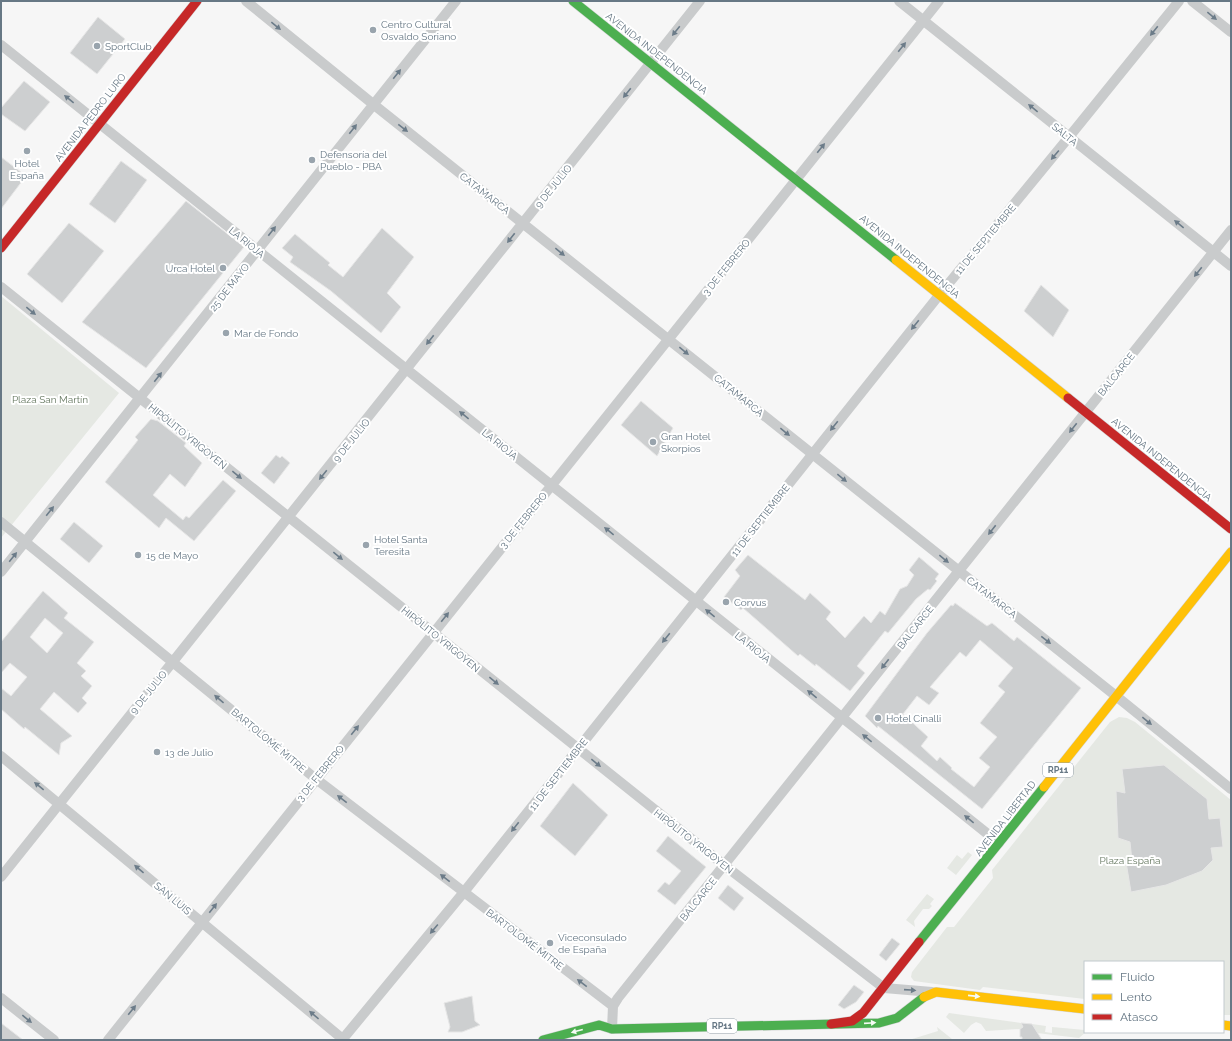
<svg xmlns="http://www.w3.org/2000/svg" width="1232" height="1041" font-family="Raleway,sans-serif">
<rect width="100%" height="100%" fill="#f6f6f6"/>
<!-- green -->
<path fill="#e5e8e3" d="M1,296L119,393L1,538Z
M1119,717L1127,718L1135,722L1231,800V1015H1223V962H1085V999L983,987L980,990L914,981L911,977L912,972L947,927H954L993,878L992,870L1110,722Z
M968,852L972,855L956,875L947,868L957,855L962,859Z
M927,894L934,899L930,904L932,906L929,909H923L914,921L915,927L906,920Z
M949,1013L1021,1023L1023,1027L1020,1029L986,1031L981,1024L976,1022L971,1025L964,1033L946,1017Z
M1032,1024L1046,1026L1045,1032L1052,1033V1027L1085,1030L1086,1032L1079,1038L1037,1033Z
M937,1027L952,1039L909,1040L938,1031Z"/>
<!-- building -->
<path fill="#cdcfd0" stroke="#e6e6e6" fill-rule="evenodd" d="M98,17L125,39L97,74L70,53Z
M24,81L50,102L25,131L1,114V108Z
M1,157L26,176L1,209Z
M121,161L147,180L115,223L89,204Z
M186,201L244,247L146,368L82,322Z
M69,223L104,251L62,303L27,274Z
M382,228L414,257L387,293L401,307L381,333L331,291L290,262L293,257L282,248L295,234L330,263L328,265L343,277Z
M1041,285L1069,310L1053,337L1024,311Z
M641,401L673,428L657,456L621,425Z
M151,419L158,421L186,443L184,446L202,463L185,487L170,474L153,495L183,520L186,516L189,518L223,480L236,491L194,541L166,518L159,528L105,482L138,440L135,437Z
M276,455L280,458L282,456L290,463L274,484L261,473Z
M74,522L103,546L89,563L60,539Z
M748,555L805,600L810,593L831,612L826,619L845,638L864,616L871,623L880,611L885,615L900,589L907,586L914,575L909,570L919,557L939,574L935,579L937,581L930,590L928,589L916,599L888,633L885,631L857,666L865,673L850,691L816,664L815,666L800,654L798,656L743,608L741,610L724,597L740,576L735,570Z
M43,591L68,613L64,618L94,642L77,663L86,671L81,676L92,686L82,698L87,703L78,713L54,692L40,709L72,736L61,743L59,755L25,727L24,729L1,709V688L11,696L27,677L10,663L1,673V642ZM45,618L63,633L47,653L30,637Z
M955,603L987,626L992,623L1014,641L1017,637L1081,688L982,809L878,726L877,728L865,716L927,633L951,605L953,606ZM980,640L1013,668L998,686L1005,692L980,723L997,737L979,758L990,767L974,787L951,769L952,768L940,757L937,761L921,746L928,737L903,714L917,696L929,705L939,693L930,687L960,652L966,657Z
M1164,765L1207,799L1209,819L1220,818L1223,847L1211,848L1213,860L1202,871L1166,885L1131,892L1126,862L1132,861L1130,842L1118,838L1116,791L1125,793L1122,769Z
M573,783L608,815L575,856L540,826Z
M668,836L706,867L675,905L657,891L665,882L669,885L681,871L656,851Z
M728,885L744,898L734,911L718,898Z
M892,938L900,944L886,961L879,955Z
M854,985L864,992L856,1002L844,1009L838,1005Z
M472,996L475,1021L480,1025L462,1032H448L450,1027L444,1003Z
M1,1023L23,1040H1Z
M1021,1023L1032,1024L1042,1040H1022V1037H1020V1029L1023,1027Z"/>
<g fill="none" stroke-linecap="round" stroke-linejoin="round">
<defs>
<path id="fast" d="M573,1L896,260
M919,942L1044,787
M543,1040L599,1025L612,1029L879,1023L897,1018L924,997"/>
<path id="slow" d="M896,260L1068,398
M1044,787L1231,552
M924,997L936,992L1085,1009
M1223,1025L1231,1026"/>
<path id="jam" d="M1,248L197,1
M1068,398L1231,529
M831,1024L852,1021L863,1013L919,942"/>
</defs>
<!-- fast casing -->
<use href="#fast" stroke="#d2d3d4" stroke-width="10"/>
<!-- slow casing -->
<use href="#slow" stroke="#d2d3d4" stroke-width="10"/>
<!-- jam casing -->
<use href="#jam" stroke="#d2d3d4" stroke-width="10"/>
<!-- street -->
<path stroke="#c9cbcc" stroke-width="10" d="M246,1L373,104L1116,696L1231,789
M899,1L1231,266
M1192,1L1231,32
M1,45L999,843
M1,287L724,865L884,988L932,992
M1,522L316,779L613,1006
M1,572L456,1
M1,756L344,1040
M1,877L700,1
M1,998L54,1040
M612,1029L613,1006L618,998L1231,230
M108,1040L939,1
M342,1040L464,892L940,294L1069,137L1179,1"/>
<!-- fast -->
<use href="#fast" stroke="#4caf50" stroke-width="9"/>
<!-- slow -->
<use href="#slow" stroke="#ffc107" stroke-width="9"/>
<!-- jam -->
<use href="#jam" stroke="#c62828" stroke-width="9"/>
</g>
<!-- one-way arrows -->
<defs><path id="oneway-solid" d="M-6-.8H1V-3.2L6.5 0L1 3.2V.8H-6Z"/></defs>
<g fill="#6c7c89">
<use href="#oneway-solid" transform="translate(1212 16) rotate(39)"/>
<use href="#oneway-solid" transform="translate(276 26) rotate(39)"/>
<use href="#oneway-solid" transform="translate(676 31) rotate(129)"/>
<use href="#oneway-solid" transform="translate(1154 31) rotate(129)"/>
<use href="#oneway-solid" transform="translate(902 47) rotate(-51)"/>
<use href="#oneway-solid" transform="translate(397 74) rotate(-51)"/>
<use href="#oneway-solid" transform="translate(627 93) rotate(129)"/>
<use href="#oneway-solid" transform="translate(69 99) rotate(-141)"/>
<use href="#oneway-solid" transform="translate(1033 108) rotate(-141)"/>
<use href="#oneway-solid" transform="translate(403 128) rotate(38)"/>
<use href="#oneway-solid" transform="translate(353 129) rotate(-52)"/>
<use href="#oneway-solid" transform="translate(821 148) rotate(-51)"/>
<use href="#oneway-solid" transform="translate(1055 155) rotate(130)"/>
<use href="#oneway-solid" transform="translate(1179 224) rotate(-141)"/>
<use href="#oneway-solid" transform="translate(272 231) rotate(-52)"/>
<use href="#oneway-solid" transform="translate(511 238) rotate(128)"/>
<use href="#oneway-solid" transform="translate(560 252) rotate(39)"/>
<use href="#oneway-solid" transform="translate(1198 272) rotate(129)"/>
<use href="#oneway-solid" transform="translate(31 311) rotate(39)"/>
<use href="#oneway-solid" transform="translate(915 325) rotate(129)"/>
<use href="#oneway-solid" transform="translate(430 340) rotate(128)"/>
<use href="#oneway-solid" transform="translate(684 351) rotate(39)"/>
<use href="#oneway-solid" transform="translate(158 377) rotate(-52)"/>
<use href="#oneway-solid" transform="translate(464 415) rotate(-141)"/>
<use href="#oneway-solid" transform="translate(834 426) rotate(129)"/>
<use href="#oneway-solid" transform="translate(1073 428) rotate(128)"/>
<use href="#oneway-solid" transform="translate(785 432) rotate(39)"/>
<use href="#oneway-solid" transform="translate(237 475) rotate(39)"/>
<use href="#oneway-solid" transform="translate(323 475) rotate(129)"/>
<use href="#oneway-solid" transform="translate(842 478) rotate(39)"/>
<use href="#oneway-solid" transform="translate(50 511) rotate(-51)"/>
<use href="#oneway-solid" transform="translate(992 530) rotate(128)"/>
<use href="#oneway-solid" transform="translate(609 531) rotate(-141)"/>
<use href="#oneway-solid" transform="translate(338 556) rotate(39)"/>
<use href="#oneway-solid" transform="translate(13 557) rotate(-51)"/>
<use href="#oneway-solid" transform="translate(944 559) rotate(39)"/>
<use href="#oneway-solid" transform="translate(710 613) rotate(-141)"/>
<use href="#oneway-solid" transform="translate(445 617) rotate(-51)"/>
<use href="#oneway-solid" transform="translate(666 638) rotate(129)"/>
<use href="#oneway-solid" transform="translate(1046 640) rotate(38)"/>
<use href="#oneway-solid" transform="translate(885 664) rotate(128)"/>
<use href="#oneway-solid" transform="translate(494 681) rotate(39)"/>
<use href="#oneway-solid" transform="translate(812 694) rotate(-141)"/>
<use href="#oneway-solid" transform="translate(219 699) rotate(-140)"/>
<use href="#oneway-solid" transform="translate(1147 721) rotate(39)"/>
<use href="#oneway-solid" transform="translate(355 730) rotate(-51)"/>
<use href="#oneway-solid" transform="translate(867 738) rotate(-141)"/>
<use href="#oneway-solid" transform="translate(596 763) rotate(39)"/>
<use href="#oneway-solid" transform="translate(39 786) rotate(-141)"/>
<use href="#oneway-solid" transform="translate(342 799) rotate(-142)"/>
<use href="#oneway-solid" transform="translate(969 819) rotate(-141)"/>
<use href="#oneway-solid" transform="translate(515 827) rotate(128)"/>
<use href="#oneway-solid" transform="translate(139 869) rotate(-140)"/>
<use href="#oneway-solid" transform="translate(445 878) rotate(-142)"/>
<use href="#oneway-solid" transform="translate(213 908) rotate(-52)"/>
<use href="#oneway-solid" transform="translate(434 929) rotate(130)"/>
<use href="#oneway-solid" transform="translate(582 983) rotate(-143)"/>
<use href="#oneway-solid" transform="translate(910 990) rotate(4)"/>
<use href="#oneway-solid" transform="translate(132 1010) rotate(-51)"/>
<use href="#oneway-solid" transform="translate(314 1015) rotate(-140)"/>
<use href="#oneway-solid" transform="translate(27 1019) rotate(39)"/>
</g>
<g fill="#f6fbf6">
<use href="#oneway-solid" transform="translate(974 996) rotate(6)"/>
<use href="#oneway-solid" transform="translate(870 1023) rotate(-4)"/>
<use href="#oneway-solid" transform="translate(577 1031) rotate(165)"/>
</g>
<!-- markers -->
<g fill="#99a4ad" stroke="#fff" stroke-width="1.5">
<circle cx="373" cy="30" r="4"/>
<circle cx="97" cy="46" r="4"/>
<circle cx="27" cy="151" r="4"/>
<circle cx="312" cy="160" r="4"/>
<circle cx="223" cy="268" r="4"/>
<circle cx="226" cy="333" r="4"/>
<circle cx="653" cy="442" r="4"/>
<circle cx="366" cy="545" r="4"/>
<circle cx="138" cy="555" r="4"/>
<circle cx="726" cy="602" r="4"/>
<circle cx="878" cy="718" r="4"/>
<circle cx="157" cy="752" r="4"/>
<circle cx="550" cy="943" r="4"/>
</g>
<g text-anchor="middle" stroke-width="4" stroke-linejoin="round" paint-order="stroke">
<!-- shield labels -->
<g fill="#fff" stroke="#95a0aa" stroke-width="1">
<rect x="1043" y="763" width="30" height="14" rx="3"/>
<rect x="707" y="1019" width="30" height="14" rx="3"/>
</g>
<g font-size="9" font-weight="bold" fill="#677885">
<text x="1058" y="773">RP11</text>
<text x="722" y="1029">RP11</text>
</g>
<!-- poi labels -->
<g font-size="10" fill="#677885" stroke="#fff" text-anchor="start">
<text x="381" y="28">Centro Cultural<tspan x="381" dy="12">Osvaldo Soriano</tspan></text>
<text x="105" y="50">SportClub</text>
<text x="320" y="158">Defensoría del<tspan x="320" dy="12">Pueblo - PBA</tspan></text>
<text x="27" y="167" text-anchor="middle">Hotel<tspan x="27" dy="12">España</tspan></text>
<text x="215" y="272" text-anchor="end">Urca Hotel</text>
<text x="234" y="337">Mar de Fondo</text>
<text x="661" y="440">Gran Hotel<tspan x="661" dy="12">Skorpios</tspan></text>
<text x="374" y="543">Hotel Santa<tspan x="374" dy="12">Teresita</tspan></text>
<text x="146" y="559">15 de Mayo</text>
<text x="734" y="606">Corvus</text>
<text x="886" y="722">Hotel Cinalli</text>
<text x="165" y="756">13 de Julio</text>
<text x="558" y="941">Viceconsulado<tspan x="558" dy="12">de España</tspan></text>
</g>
<!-- street labels -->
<g font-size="10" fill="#677885" stroke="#fff">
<text transform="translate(657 53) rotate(38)" y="4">AVENIDA INDEPENDENCIA</text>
<text transform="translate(90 117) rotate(-52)" y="4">AVENIDA PEDRO LURO</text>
<text transform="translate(1065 134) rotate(39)" y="4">SALTA</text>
<text transform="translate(553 186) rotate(-51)" y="4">9 DE JULIO</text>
<text transform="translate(485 193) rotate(38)" y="4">CATAMARCA</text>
<text transform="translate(985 239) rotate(-50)" y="4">11 DE SEPTIEMBRE</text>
<text transform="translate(247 242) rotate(39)" y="4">LA RIOJA</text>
<text transform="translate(910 256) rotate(39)" y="4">AVENIDA INDEPENDENCIA</text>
<text transform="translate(726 267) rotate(-51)" y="4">3 DE FEBRERO</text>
<text transform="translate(229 287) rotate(-52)" y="4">25 DE MAYO</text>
<text transform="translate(1116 374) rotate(-51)" y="4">BALCARCE</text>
<text transform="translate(739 395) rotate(39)" y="4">CATAMARCA</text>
<text transform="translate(188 436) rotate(39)" y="4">HIPÓLITO YRIGOYEN</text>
<text transform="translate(351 440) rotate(-51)" y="4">9 DE JULIO</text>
<text transform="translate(500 444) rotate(39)" y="4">LA RIOJA</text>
<text transform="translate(1162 459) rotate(39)" y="4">AVENIDA INDEPENDENCIA</text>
<text transform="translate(523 520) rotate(-51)" y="4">3 DE FEBRERO</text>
<text transform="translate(760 520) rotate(-52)" y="4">11 DE SEPTIEMBRE</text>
<text transform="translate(992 597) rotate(38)" y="4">CATAMARCA</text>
<text transform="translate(915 627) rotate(-52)" y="4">BALCARCE</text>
<text transform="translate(441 639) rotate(39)" y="4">HIPÓLITO YRIGOYEN</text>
<text transform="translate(753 647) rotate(39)" y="4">LA RIOJA</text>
<text transform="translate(148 692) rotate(-51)" y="4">9 DE JULIO</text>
<text transform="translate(269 740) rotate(40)" y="4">BARTOLOMÉ MITRE</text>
<text transform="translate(320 773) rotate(-51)" y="4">3 DE FEBRERO</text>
<text transform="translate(558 774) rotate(-52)" y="4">11 DE SEPTIEMBRE</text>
<text transform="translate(1005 818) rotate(-52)" y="4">AVENIDA LIBERTAD</text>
<text transform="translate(694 841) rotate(38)" y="4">HIPÓLITO YRIGOYEN</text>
<text transform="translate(173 898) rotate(40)" y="4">SAN LUIS</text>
<text transform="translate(698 899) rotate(-51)" y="4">BALCARCE</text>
<text transform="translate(525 939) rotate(37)" y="4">BARTOLOMÉ MITRE</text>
</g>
<!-- park labels -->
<g font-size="10" fill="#667861" stroke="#fff">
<text x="50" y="403">Plaza San Martín</text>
<text x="1130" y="864">Plaza España</text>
</g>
</g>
<!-- border -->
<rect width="1232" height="1041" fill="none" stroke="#677885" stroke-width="4"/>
<!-- legend -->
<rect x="1084" y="961" width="140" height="72" fill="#ffffff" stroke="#c2c9ce"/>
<rect x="1092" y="974" width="20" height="6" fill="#4caf50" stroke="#c2c9ce"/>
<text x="1120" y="981" font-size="12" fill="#677885">Fluido</text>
<rect x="1092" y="994" width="20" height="6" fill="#ffc107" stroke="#c2c9ce"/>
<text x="1120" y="1001" font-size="12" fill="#677885">Lento</text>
<rect x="1092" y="1014" width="20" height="6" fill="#c62828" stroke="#c2c9ce"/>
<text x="1120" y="1021" font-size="12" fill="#677885">Atasco</text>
</svg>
